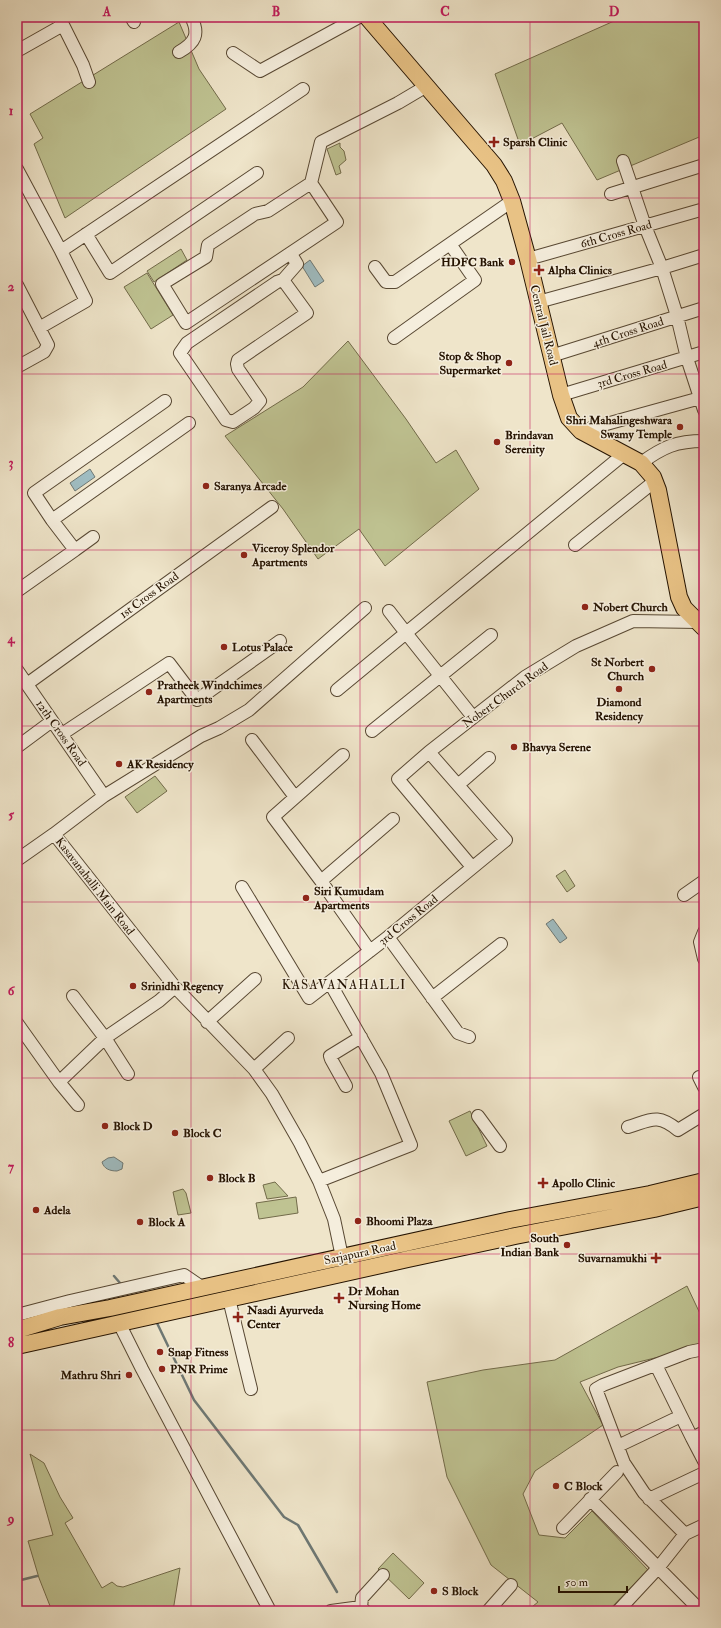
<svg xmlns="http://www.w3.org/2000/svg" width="721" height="1628" font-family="'IM FELL Double Pica',serif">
<rect width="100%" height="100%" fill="#efe5ca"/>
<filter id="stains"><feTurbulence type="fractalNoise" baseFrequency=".005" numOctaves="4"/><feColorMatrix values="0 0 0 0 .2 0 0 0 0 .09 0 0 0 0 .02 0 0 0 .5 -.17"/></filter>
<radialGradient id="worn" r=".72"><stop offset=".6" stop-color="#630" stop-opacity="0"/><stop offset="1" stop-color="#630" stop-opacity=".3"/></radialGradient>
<!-- green -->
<path fill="#bfc392" stroke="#726b4a" d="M623,17H704V135L597,180L562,123L520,145L495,74Z
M179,22L199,69L226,109L65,218L34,144L43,138L30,114Z
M340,143V147L344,151L346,160L339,166L341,173L336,175L327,149Z
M181,249L187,260L154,282L147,271Z
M147,273L173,315L151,329L124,287Z
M348,341L406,419L436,463L456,450L479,489L385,566L359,529L318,559L283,509L225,436L303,387Z
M155,776L167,791L137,813L125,797Z
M565,870L575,886L567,892L556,876Z
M470,1111L487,1146L466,1156L449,1121Z
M275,1182L288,1196L267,1199L263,1185Z
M183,1189L186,1193L191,1213L178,1215L173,1192Z
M296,1197L298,1213L259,1219L256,1203Z
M687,1286L704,1322V1346L618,1367L580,1382L603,1425L535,1471L523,1494L539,1535L565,1538L592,1511L648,1570L608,1611H527L538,1602L491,1565L447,1477L427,1382L483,1370L555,1360Z
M30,1454L44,1463L60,1497L73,1518L65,1523L102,1588L112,1582L117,1586L123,1587L180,1568L173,1611H52L39,1578L28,1541L53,1535Z
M393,1553L424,1583L409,1599L378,1569Z"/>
<!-- water -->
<path fill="#9fbcc1" stroke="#6e7874" d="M310,260L324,281L315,287L302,266Z
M90,469L95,477L75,491L70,483Z
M553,919L567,938L560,943L546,924Z
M114,1157L123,1163L122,1169L117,1171C110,1171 104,1169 102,1162L108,1158Z"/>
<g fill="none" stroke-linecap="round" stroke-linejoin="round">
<!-- stream -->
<path stroke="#6e7874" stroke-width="2.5" d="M114,1276L120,1283
M157,1323L194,1400L284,1517L298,1525L337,1592
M17,1581L37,1576"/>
<defs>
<path id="minor" d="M59,17L83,65L89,82
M131,17L134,22
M17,51L63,25
M179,52C195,43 200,34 191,17
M233,53L260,71L359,17
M623,161L645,226L662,268L677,316L687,358L704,410
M17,169L61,251
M311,183L337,222L186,323L162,284L206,257L208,245L255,214L268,211L311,183L321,142L398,103L425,87
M611,194L704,165
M86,234L110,273L257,173
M528,259L704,209
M375,267L386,282H395L512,201
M283,280L307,313L238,360L237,364L238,369L260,401L254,408L233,422L226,420L180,353L187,343L277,282Z
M283,280L297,264L291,254
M17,285L48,345L44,352L17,367
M538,302L662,268L704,255
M39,328L86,301L61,251L303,89
M394,338L475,280L450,244
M551,356L704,308
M561,395L704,352
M581,431L704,397
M641,463C663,447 676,441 704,441
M52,520L34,493L165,401
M575,545L655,481
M75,550L93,537
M17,591L75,550L52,520L189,423
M17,670L104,796
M27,684L272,507
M337,690L406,633L389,611
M473,717L406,633L624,454
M372,731L491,635
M62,734L169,663L197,700L280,641
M252,740L295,797
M17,747L52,721
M343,755L273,817L321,881L370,951
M458,785L489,758
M17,860L54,834
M472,867L398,779L429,752L525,677L576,646L633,621L698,622
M321,881L393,819
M242,887L309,998L388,937L506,840L429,752
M684,895L704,881
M704,932L700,942L704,959
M388,937L458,1033L469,1037
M73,996L105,1038L128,1074
M432,998L501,944
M207,1022L255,979
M17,1023L59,1082L78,1105
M254,1069L288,1038
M699,1077L704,1087
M59,1082L105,1038L159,1001L175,987
M346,1086L331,1059L330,1056L361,1037
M478,1116L500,1146
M628,1127C651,1120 657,1113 678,1130L704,1114
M319,1181L411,1145L381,1073L330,983
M342,1257L334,1219L319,1181L300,1143L272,1094L254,1069L175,987L54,834L104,796L201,736L219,728L249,710L365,608
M229,1299L251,1389
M17,1315L70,1301L184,1275L203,1288
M119,1323L142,1369L270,1611
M656,1365L692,1438
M704,1432L692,1438L704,1461
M618,1446L681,1416
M590,1499L701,1611
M649,1499L704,1473
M563,1528L617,1472
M685,1534L644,1493L624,1463L596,1389L603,1385L689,1352L704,1349
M361,1607L362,1598L383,1575
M331,1611L361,1607L365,1611
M488,1611L511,1585
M618,1611L658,1568L685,1534L704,1525"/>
<path id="major" d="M367,17L494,165L504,181L512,201L528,259L561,395L569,418L581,431L641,463L653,477L658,490L679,597L684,608L704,628
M17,1330L60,1317L110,1308L510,1220L650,1194L704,1181
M17,1346L408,1259L515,1236L654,1209L704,1197"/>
</defs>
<!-- minor casing -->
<use href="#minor" stroke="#584833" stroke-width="14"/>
<!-- major casing -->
<use href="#major" stroke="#251301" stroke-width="18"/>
<!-- minor -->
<use href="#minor" stroke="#f5eedd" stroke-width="12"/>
<!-- major -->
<use href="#major" stroke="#e8c285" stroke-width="16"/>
</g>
<!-- grid -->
<path fill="none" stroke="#c2185b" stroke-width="1" stroke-opacity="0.55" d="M191,17V1611M360,17V1611M530,17V1611M17,198H704M17,374H704M17,550H704M17,726H704M17,902H704M17,1078H704M17,1254H704M17,1430H704"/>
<!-- markers -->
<g fill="#8f2418" stroke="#f5eedd" stroke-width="1.5">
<path d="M492 136h4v4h4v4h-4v4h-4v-4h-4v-4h4z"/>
<circle cx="512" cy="262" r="4"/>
<path d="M537 264h4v4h4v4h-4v4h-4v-4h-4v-4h4z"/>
<circle cx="509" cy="363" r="4"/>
<circle cx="680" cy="427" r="4"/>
<circle cx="497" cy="442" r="4"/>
<circle cx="206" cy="486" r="4"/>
<circle cx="244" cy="555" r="4"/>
<circle cx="585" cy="607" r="4"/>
<circle cx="224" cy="647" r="4"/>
<circle cx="652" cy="669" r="4"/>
<circle cx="619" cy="689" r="4"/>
<circle cx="149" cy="692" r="4"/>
<circle cx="514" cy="747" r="4"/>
<circle cx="119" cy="764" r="4"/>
<circle cx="306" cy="898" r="4"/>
<circle cx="133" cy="986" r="4"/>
<circle cx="105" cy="1126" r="4"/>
<circle cx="175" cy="1133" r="4"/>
<circle cx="210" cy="1178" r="4"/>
<path d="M541 1177h4v4h4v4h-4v4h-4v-4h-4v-4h4z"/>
<circle cx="36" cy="1210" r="4"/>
<circle cx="358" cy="1221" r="4"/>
<circle cx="140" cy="1222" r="4"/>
<circle cx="567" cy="1245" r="4"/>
<path d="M654 1252h4v4h4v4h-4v4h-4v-4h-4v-4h4z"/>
<path d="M337 1292h4v4h4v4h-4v4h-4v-4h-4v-4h4z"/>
<path d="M236 1311h4v4h4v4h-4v4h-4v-4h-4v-4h4z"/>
<circle cx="160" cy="1352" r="4"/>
<circle cx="162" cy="1369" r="4"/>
<circle cx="129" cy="1375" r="4"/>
<circle cx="556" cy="1486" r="4"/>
<circle cx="434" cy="1591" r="4"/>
</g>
<g text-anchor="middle" stroke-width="3" stroke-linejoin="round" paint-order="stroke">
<!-- poi labels -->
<g font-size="12" font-weight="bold" fill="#251301" stroke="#f5eedd" text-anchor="start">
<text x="503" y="146">Sparsh Clinic</text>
<text x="504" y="266" text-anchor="end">HDFC Bank</text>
<text x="548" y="274">Alpha Clinics</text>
<text x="501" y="360" text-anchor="end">Stop &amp; Shop<tspan x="501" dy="14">Supermarket</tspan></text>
<text x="672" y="424" text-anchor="end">Shri Mahalingeshwara<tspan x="672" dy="14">Swamy Temple</tspan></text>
<text x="505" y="439">Brindavan<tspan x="505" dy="14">Serenity</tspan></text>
<text x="214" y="490">Saranya Arcade</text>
<text x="252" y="552">Viceroy Splendor<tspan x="252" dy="14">Apartments</tspan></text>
<text x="593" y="611">Nobert Church</text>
<text x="232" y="651">Lotus Palace</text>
<text x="644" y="666" text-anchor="end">St Norbert<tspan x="644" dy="14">Church</tspan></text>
<text x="157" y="689">Pratheek Windchimes<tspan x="157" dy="14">Apartments</tspan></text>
<text x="619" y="706" text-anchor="middle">Diamond<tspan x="619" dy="14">Residency</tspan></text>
<text x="522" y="751">Bhavya Serene</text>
<text x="127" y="768">AK Residency</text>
<text x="314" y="895">Siri Kumudam<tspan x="314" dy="14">Apartments</tspan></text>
<text x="141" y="990">Srinidhi Regency</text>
<text x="113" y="1130">Block D</text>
<text x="183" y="1137">Block C</text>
<text x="218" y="1182">Block B</text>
<text x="552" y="1187">Apollo Clinic</text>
<text x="44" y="1214">Adela</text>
<text x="366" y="1225">Bhoomi Plaza</text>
<text x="148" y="1226">Block A</text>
<text x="559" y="1242" text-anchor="end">South<tspan x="559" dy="14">Indian Bank</tspan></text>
<text x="647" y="1262" text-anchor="end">Suvarnamukhi</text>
<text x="348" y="1295">Dr Mohan<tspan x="348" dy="14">Nursing Home</tspan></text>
<text x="247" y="1314">Naadi Ayurveda<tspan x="247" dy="14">Center</tspan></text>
<text x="168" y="1356">Snap Fitness</text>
<text x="170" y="1373">PNR Prime</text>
<text x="121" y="1379" text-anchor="end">Mathru Shri</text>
<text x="564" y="1490">C Block</text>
<text x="442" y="1595">S Block</text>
</g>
<!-- street labels -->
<g font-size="12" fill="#251301" stroke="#f5eedd">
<text transform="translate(616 234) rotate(-16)" y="4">6th Cross Road</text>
<text transform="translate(544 325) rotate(76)" y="4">Central Jail Road</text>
<text transform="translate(628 332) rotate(-18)" y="4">4th Cross Road</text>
<text transform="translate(632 374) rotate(-16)" y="4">3rd Cross Road</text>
<text transform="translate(149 595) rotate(-36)" y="4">1st Cross Road</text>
<text transform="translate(505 695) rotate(-36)" y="4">Nobert Church Road</text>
<text transform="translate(61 733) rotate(55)" y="4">12th Cross Road</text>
<text transform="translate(95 886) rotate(52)" y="4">Kasavanahalli Main Road</text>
<text transform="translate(408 920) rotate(-39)" y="4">3rd Cross Road</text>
<text transform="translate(360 1253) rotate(-12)" y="4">Sarjapura Road</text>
</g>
<!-- neighbourhood labels -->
<g font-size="13" letter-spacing="1" fill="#251301" stroke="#f5eedd">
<text x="344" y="989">KASAVANAHALLI</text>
</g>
</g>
<!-- margin -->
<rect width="721" height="1628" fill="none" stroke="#efe5ca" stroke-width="44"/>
<!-- scale -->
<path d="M559 1586v6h68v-6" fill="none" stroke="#251301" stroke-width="2"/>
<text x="565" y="1586" font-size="12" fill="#251301" stroke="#f5eedd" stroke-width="3" paint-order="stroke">50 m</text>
<rect x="22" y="22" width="677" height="1584" fill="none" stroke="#c2185b" stroke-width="1.5"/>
<g font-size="13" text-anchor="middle" font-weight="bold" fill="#c2185b">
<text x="107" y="16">A</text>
<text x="276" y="16">B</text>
<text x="445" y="16">C</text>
<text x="614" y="16">D</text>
<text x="11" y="115">1</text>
<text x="11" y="291">2</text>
<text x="11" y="467">3</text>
<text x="11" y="643">4</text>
<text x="11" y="819">5</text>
<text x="11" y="995">6</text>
<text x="11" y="1171">7</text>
<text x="11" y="1347">8</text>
<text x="11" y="1523">9</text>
</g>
<rect width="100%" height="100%" filter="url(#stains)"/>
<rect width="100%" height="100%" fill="url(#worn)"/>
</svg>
